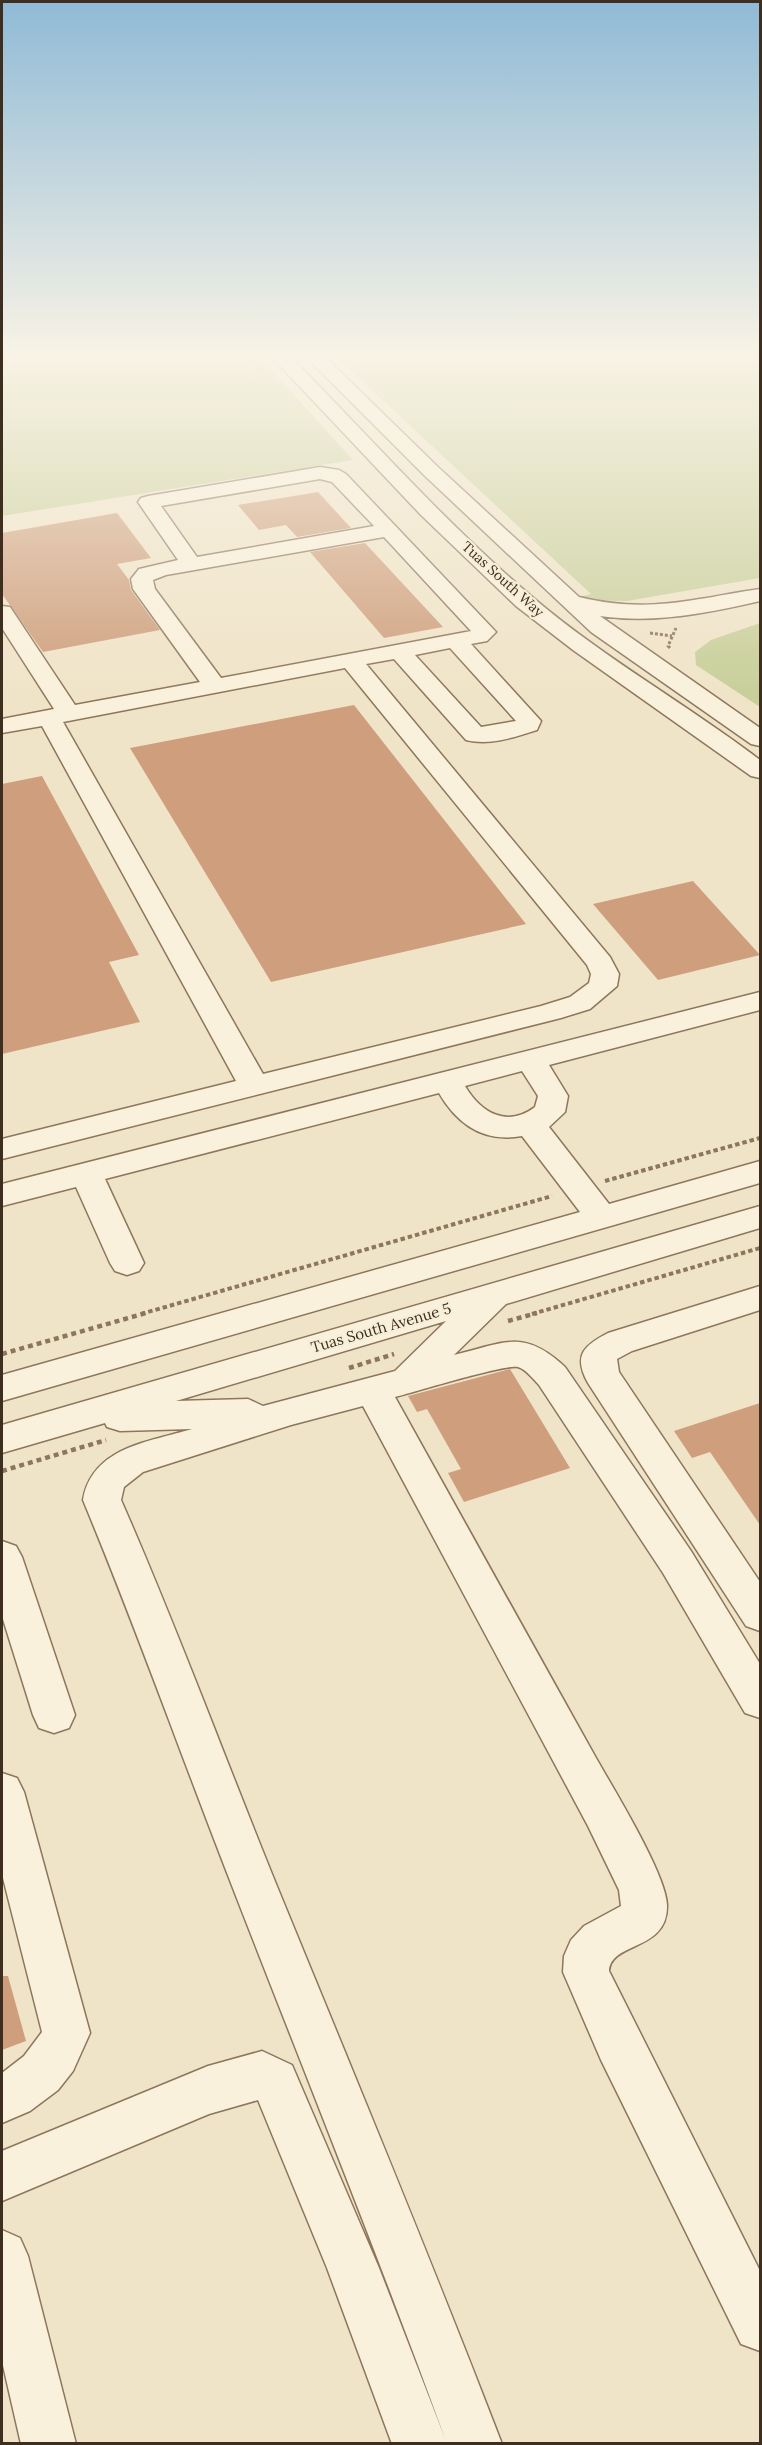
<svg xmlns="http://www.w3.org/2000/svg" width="762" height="2445" font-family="Lora,serif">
<rect width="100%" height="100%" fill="#f0e4c8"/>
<!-- green -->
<path fill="#c9cf9b" d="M2,352H255L353,460L2,516Z
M331,352H760V578L627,601L567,600L591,594Z
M760,623V707L696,665L695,652L711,640Z"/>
<!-- building -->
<path fill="#cf9f7d" d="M318,492L351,528L297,537L286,525L259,530L238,505Z
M117,513L151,558L117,564L129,580L131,590L160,630L43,652L2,594V533Z
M365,543L443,627L384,638L310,552Z
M354,705L526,924L271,982L130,748Z
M42,776L139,955L109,962L140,1022L2,1054V784Z
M693,881L760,955L658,980L593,904Z
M510,1369L570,1468L464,1502L448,1473L461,1469L427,1409L417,1412L408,1396Z
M760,1403V1525L710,1452L692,1458L674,1431Z
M2,1976H8L26,2041L2,2050Z"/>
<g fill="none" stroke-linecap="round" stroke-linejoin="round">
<defs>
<path id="minor" d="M267,352H286C367,434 443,521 531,596C602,657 685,703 760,760V778L751,776L573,650L516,606L421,515Z
M301,352H320L439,468L579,597C649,614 692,599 760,589V601C707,613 655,624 600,616L760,728V746L751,744L591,632L425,476Z
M320,467L339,470L346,474L496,632L487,641L471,644L541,721L537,730C515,737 490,746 466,740L394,659L366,664L610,957L619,974L617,986L590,1009L561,1018L2,1159V1139L236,1081L42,726L2,733V719L54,709L2,628V606L10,607L75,705L200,682L133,589L131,579L139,569L178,560L138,502L141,498L148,496ZM320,479L332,482L374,526L197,557L161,506ZM384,537L471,631L221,678L155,589L153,580L166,575ZM450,648L516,721L481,727L415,655ZM345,668L587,965L591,974L589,983L570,997L541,1006L263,1074L63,722Z
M760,992V1010L549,1065L568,1096L565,1112L549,1127L609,1204L760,1161V1183L2,1401V1375L580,1212L522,1136C484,1143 457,1124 439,1093L105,1179L144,1263L139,1271L127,1275L115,1271L110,1263L76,1187L2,1206V1184ZM522,1071L538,1096L535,1107C507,1128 481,1113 465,1086Z
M760,1206V1228L506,1304L454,1355C504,1343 523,1328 565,1367L691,1551L760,1664V1718L745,1713L663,1573L539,1385C534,1380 526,1369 518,1367C504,1364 415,1392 395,1397C462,1518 529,1638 596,1758C613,1788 666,1874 667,1905C668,1952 611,1941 609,1971L760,2271V2351L741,2344L601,2060L563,1972L564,1956L571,1940L584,1926L621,1906L619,1890L588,1826L363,1406L291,1425L143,1472L124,1487L121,1500C176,1625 223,1753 274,1879C351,2067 429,2254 502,2444H392L327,2268L258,2100L209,2114L2,2201V2151L208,2066L262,2051L292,2065L379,2268L446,2441C377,2252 302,2066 229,1878C180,1752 135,1625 83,1500C92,1447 149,1442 192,1429L120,1431L107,1427L105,1423L2,1453V1425ZM446,1321L395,1371L263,1406L248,1399L176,1401Z
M760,1286V1310L632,1351L617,1359L619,1372L760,1582V1631L746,1626L588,1383C573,1356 583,1346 608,1333Z
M2,1541L16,1546L22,1557L75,1715L69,1728L54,1733L39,1728L33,1715L2,1616Z
M2,1773L17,1778L24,1792L90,2033L73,2071L58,2090L30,2111L2,2123V2073L24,2056L42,2032L2,1874Z
M2,2230L20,2238L28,2256L76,2444H21L2,2361Z"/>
</defs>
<!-- minor casing -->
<use href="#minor" stroke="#8d765c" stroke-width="3"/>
<!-- path-far3 -->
<path stroke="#8d765c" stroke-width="2" stroke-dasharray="3 1.5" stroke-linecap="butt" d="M244,352L265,371"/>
<!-- path-far2 -->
<path stroke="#8d765c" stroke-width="3" stroke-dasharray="3 2" stroke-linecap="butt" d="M650,633L672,636
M670,648L668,646L676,628"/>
<!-- path-far1 -->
<path stroke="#8d765c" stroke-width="4" stroke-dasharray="4.5 3" stroke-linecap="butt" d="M605,1181L760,1138
M141,1314L552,1196
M532,1314L760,1248"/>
<!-- path -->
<path stroke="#8d765c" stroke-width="4.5" stroke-dasharray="5 4" stroke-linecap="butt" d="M508,1321L537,1313
M2,1354L146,1313
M349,1368L394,1354
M2,1471L106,1440"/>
<!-- minor -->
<use href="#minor" fill="#faf1dc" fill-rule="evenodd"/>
</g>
<!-- sky -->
<linearGradient id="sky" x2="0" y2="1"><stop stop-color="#8fbad6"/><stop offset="0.51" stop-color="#f8f3e6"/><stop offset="1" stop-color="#f8f3e6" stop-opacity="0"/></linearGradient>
<rect width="762" height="694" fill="url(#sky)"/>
<g text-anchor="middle" stroke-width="4.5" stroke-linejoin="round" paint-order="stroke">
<!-- far-street labels -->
<g font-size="14" fill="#3d2e20" stroke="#f7eed8">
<text transform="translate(503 579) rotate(42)" y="5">Tuas South Way</text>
</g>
<!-- street labels -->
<g font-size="15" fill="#3d2e20" stroke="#f7eed8">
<text transform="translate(381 1328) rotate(-16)" y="5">Tuas South Avenue 5</text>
</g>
</g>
<!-- border -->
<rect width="762" height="2445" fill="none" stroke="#3d2e20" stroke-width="6"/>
</svg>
